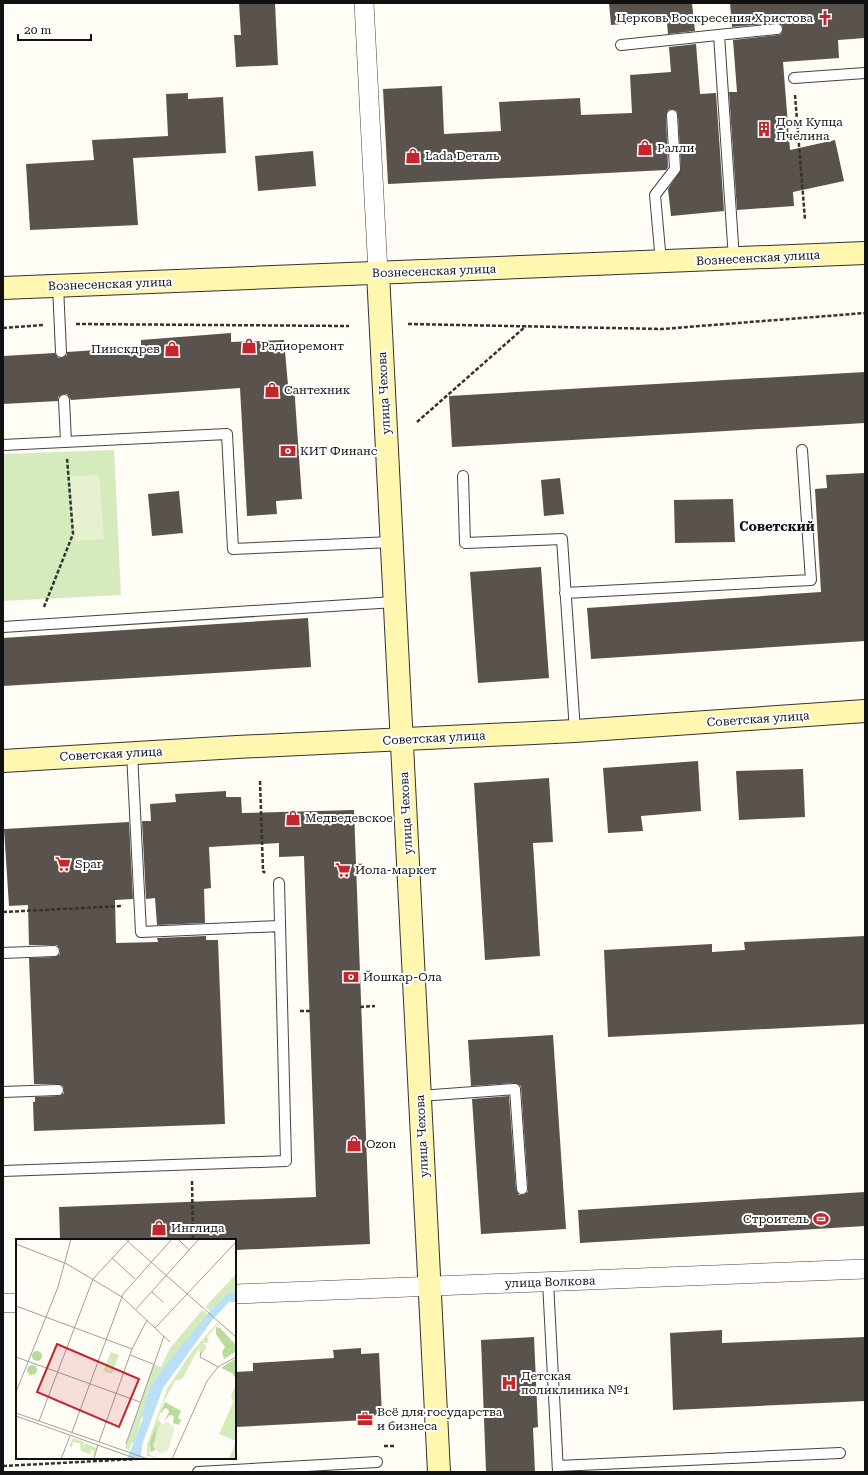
<svg xmlns="http://www.w3.org/2000/svg" width="868" height="1475" font-family="'Roboto Serif',serif">
<rect width="100%" height="100%" fill="#fffdf5"/>
<!-- green -->
<path fill="#d5ebbd" d="M114,450L121,595L3,601V454Z"/>
<!-- pitch -->
<path fill="#e6f2cf" d="M99,475L104,539L75,541L70,477Z"/>
<!-- building -->
<path fill="#5a524d" d="M239,3H275L278,65L236,67L234,35H241Z
M609,3H692L695,31L668,34L667,23H662V20L611,25Z
M730,3H865V38L838,40L839,58L783,62L790,150L835,140L844,181L793,192L794,206L737,210L729,92H737L733,40L778,35L781,34L783,29L782,25L776,23L732,27Z
M696,44L700,94L716,93L724,211L671,216L668,189L681,169L678,115L677,111L672,109L668,110L666,115L668,167L666,170L388,184L383,89L442,86L444,134L501,131L499,102L580,98L581,115L632,113L630,75L671,72L669,47Z
M188,93V99L223,97L226,153L133,158L138,225L30,230L26,164L94,160L92,140L168,136L166,94Z
M313,151L316,186L258,191L255,156Z
M231,333V342L284,340L288,385H294L302,499L276,501L277,514L247,516L240,388L71,400L67,394H63L58,397V401L3,404V356L55,353L58,358H62L67,355V352L141,347V340Z
M865,372V423L452,447L449,396Z
M865,473V641L591,659L587,608L821,592L815,489L827,488L826,475Z
M560,478L564,514L544,516L541,480Z
M179,491L183,533L152,536L148,494Z
M733,499L735,542L675,543L674,500Z
M541,567L549,678L478,683L470,572Z
M308,618L311,667L3,686V638Z
M698,761L701,811L641,816L643,831L608,833L603,768Z
M803,769L805,817L739,820L736,771Z
M549,778L553,842L533,843L540,956L485,960L474,783Z
M226,791V797H241L242,813L354,810L370,1244L235,1250V1240H60L59,1207L316,1197L304,856L279,857V843L209,847L211,888L204,889L205,923L157,925L155,898L146,899L142,821H151L150,804L176,802L175,794Z
M129,822L133,899L115,900L116,943L158,942L157,938L206,936V940H218L225,1124L34,1131L33,1102H35V1097L59,1096L64,1093V1090L63,1086L58,1084H34L29,958L55,957L60,954V950L57,945H29L28,905L9,906L4,829Z
M865,936V1024L608,1037L604,950L712,944V952L745,950L744,942Z
M553,1035L566,1229L481,1234L472,1099L509,1096L516,1190L519,1195H523L528,1192V1189L521,1086L515,1083L471,1086L468,1040Z
M865,1192V1226L580,1243L578,1210Z
M722,1330V1343L865,1337V1401L673,1410L670,1333Z
M534,1337L538,1427L533,1428L535,1472H486L481,1340Z
M361,1348V1354L379,1353L382,1415L366,1416V1420L235,1427V1372L253,1371V1363L334,1358L333,1350Z"/>
<g fill="none" stroke-linecap="round" stroke-linejoin="round">
<defs>
<path id="lane" d="M719,35L734,259
M621,45L777,29
M794,78L865,73
M661,262L655,195L675,169L672,115
M58,286L61,352
M64,400L66,442
M3,445L227,434L233,549L392,542
M463,476L465,543L562,539L575,731
M565,593L811,580L802,450
M3,627L395,602
M132,753L141,932L280,926
M3,953L54,951
M3,1092L58,1090
M420,1096L515,1089L522,1189
M3,1171L286,1161L279,883
M548,1282L558,1472
M558,1466L840,1453
M198,1472L377,1462"/>
<path id="street" d="M364,3L378,273
M235,1294L865,1269
M3,1303H17"/>
<path id="secondary" d="M378,273L439,1472
M3,288L865,253
M3,761L237,747L575,731L865,711"/>
</defs>
<!-- lane casing -->
<use href="#lane" stroke="#444" stroke-width="12"/>
<!-- street casing -->
<use href="#street" stroke="#444" stroke-width="20"/>
<!-- secondary casing -->
<use href="#secondary" stroke="#333" stroke-width="24"/>
<!-- path -->
<path stroke="#333" stroke-width="2.5" stroke-dasharray="4 2" stroke-linecap="butt" d="M795,95L805,220
M76,324L349,326
M408,324L662,329L865,313
M3,328L43,325
M417,422L526,326
M44,607L73,534L67,458
M260,781L263,871L265,873
M3,912L123,906
M360,1007L375,1006
M300,1011H310
M192,1181L193,1240
M384,1446H394
M3,1466L155,1458"/>
<!-- lane -->
<use href="#lane" stroke="#fff" stroke-width="10"/>
<!-- street -->
<use href="#street" stroke="#fff" stroke-width="19"/>
<!-- secondary -->
<use href="#secondary" stroke="#fff6b0" stroke-width="22"/>
</g>
<!-- icons -->
<defs>
<symbol id="church-bare" viewBox="-9 -9 18 18"><path d="M-1.2-6h2.4v3.5h3.3v2.4h-3.3V6h-2.4V-.1h-3.3v-2.4h3.3Z" fill="#c4262e" stroke="#fff" stroke-width="2.5" paint-order="stroke"/></symbol>
<symbol id="building-bare" viewBox="-9 -9 18 18"><path d="M-4-6H4V6H1V3H-1V6H-4ZM-2.5-4.3h1.7v1.8h-1.7ZM.8-4.3h1.7v1.8H.8ZM-2.5-1h1.7V.8h-1.7ZM.8-1h1.7V.8H.8Z" fill="#c4262e" stroke="#fff" stroke-width="2.5" paint-order="stroke"/></symbol>
<symbol id="shop-bare" viewBox="-9 -9 18 18"><path d="M-5-2.5h2.3a2.7 3.5 0 0 1 5.4 0H5L5.5 6h-11ZM-1.5-2.5h3a1.5 2.3 0 0 0-3 0Z" fill="#c4262e" stroke="#fff" stroke-width="2.5" paint-order="stroke"/></symbol>
<symbol id="bank-bare" viewBox="-9 -9 18 18"><path d="M-6-4H6V4H-6ZM0-2.3a2.3 2.3 0 1 0 0 4.6a2.3 2.3 0 1 0 0-4.6Z" fill="#c4262e" stroke="#fff" stroke-width="2.5" paint-order="stroke"/></symbol>
<symbol id="supermarket-bare" viewBox="-9 -9 18 18"><path d="M-6-5.5h2.5l.6 2H6L4.5 2H-2.5L-4.4-4H-6ZM-1.5 3.2a1.3 1.3 0 1 0 .1 0ZM3 3.2a1.3 1.3 0 1 0 .1 0Z" fill="#c4262e" stroke="#fff" stroke-width="2.5" paint-order="stroke"/></symbol>
<symbol id="stadium-bare" viewBox="-9 -9 18 18"><path d="M0-5a6.5 5 0 1 0 0 10a6.5 5 0 1 0 0-10ZM-3.5-1.8h7v3.6h-7Z" fill="#c4262e" stroke="#fff" stroke-width="2.5" paint-order="stroke"/></symbol>
<symbol id="hospital-bare" viewBox="-9 -9 18 18"><path d="M-5-5h3v3.5h4V-5h3V5h-3V1.5h-4V5h-3Z" fill="#c4262e" stroke="#fff" stroke-width="2.5" paint-order="stroke"/></symbol>
<symbol id="office-bare" viewBox="-9 -9 18 18"><path d="M-6-3h4V-5.5h4V-3h4V5H-6ZM-1-4.5V-3h2v-1.5ZM-6 0V1H6V0Z" fill="#c4262e" stroke="#fff" stroke-width="2.5" paint-order="stroke"/></symbol>
</defs>
<g fill-rule="evenodd">
<use href="#church-bare" x="814" y="7" width="22" height="22"/>
<use href="#building-bare" x="753" y="118" width="22" height="22"/>
<use href="#shop-bare" x="634" y="137" width="22" height="22"/>
<use href="#shop-bare" x="402" y="145" width="22" height="22"/>
<use href="#shop-bare" x="238" y="335" width="22" height="22"/>
<use href="#shop-bare" x="161" y="338" width="22" height="22"/>
<use href="#shop-bare" x="261" y="379" width="22" height="22"/>
<use href="#bank-bare" x="277" y="440" width="22" height="22"/>
<use href="#shop-bare" x="282" y="807" width="22" height="22"/>
<use href="#supermarket-bare" x="52" y="853" width="22" height="22"/>
<use href="#supermarket-bare" x="332" y="859" width="22" height="22"/>
<use href="#bank-bare" x="340" y="966" width="22" height="22"/>
<use href="#shop-bare" x="343" y="1133" width="22" height="22"/>
<use href="#stadium-bare" x="810" y="1208" width="22" height="22"/>
<use href="#shop-bare" x="148" y="1217" width="22" height="22"/>
<use href="#hospital-bare" x="498" y="1372" width="22" height="22"/>
<use href="#office-bare" x="354" y="1408" width="22" height="22"/>
</g>
<g text-anchor="middle" stroke-width="4" stroke-linejoin="round" paint-order="stroke">
<!-- poi labels -->
<g font-size="12" fill="#111" stroke="#fff" text-anchor="start">
<text x="813" y="22" text-anchor="end">Церковь Воскресения Христова</text>
<text x="776" y="126">Дом Купца<tspan x="776" dy="14">Пчелина</tspan></text>
<text x="657" y="152">Ралли</text>
<text x="425" y="160">Lada Dеталь</text>
<text x="261" y="350">Радиоремонт</text>
<text x="160" y="353" text-anchor="end">Пинскдрев</text>
<text x="284" y="394">Сантехник</text>
<text x="300" y="455">КИТ Финанс</text>
<text x="305" y="822">Медведевское</text>
<text x="75" y="868">Spar</text>
<text x="355" y="874">Йола-маркет</text>
<text x="363" y="981">Йошкар-Ола</text>
<text x="366" y="1148">Ozon</text>
<text x="809" y="1223" text-anchor="end">Строитель</text>
<text x="171" y="1232">Инглида</text>
<text x="521" y="1380">Детская<tspan x="521" dy="14">поликлиника №1</tspan></text>
<text x="377" y="1416">Всё для государства<tspan x="377" dy="14">и бизнеса</tspan></text>
</g>
<!-- street labels -->
<g font-size="12" fill="#111" stroke="#fff">
<text transform="translate(758 258) rotate(-3)" y="4">Вознесенская улица</text>
<text transform="translate(434 271) rotate(-2)" y="4">Вознесенская улица</text>
<text transform="translate(110 284) rotate(-2)" y="4">Вознесенская улица</text>
<text transform="translate(384 393) rotate(-93)" y="4">улица Чехова</text>
<text transform="translate(758 719) rotate(-4)" y="4">Советская улица</text>
<text transform="translate(434 738) rotate(-3)" y="4">Советская улица</text>
<text transform="translate(111 754) rotate(-3)" y="4">Советская улица</text>
<text transform="translate(406 813) rotate(-93)" y="4">улица Чехова</text>
<text transform="translate(422 1136) rotate(-93)" y="4">улица Чехова</text>
<text transform="translate(550 1282) rotate(-2)" y="4">улица Волкова</text>
</g>
<!-- neighbourhood labels -->
<g font-size="13" font-weight="bold" fill="#111" stroke="#fff">
<text x="777" y="531">Советский</text>
</g>
</g>
<!-- overview -->
<g transform="translate(16 1239)">
<rect width="220" height="220" fill="#fffdf5"/>
<path d="M220,35V54L213,53L194,72L189,68ZM186,71L192,76L142,136L133,151L119,204H116L113,211L109,209L137,125L145,128L154,109ZM201,84L202,85L191,98L193,100L191,104H186L191,107L187,114L182,112L185,105L166,140L159,142L147,164L142,180L145,184L137,207L140,186L133,206L134,216L142,219L131,217V206L151,150L175,114ZM95,113L103,116L96,135L87,132ZM220,146V220H213L220,202L203,195L217,164L215,156ZM57,199L68,203L66,211L69,204L81,209L76,220L78,212L75,211L74,215L65,212L64,204L57,203L56,208L53,207Z" fill="#d5ebbd"/>
<path d="M200,88L204,89L220,106L219,113L208,120L206,113L209,108L200,95ZM16 117a5 5 0 1 1 10 0a5 5 0 1 1-10 0ZM219,120L220,125V140L216,134L205,129ZM11 131a5 5 0 1 1 10 0a5 5 0 1 1-10 0ZM149,163L165,172L162,179L165,181L163,186L157,184L158,177L154,176L148,182L153,173L152,170L149,169L143,176ZM140,186L139,211L135,213L133,206Z" fill="#b9dc9c"/>
<path d="M151,183L158,187V192L152,212L144,215L137,207L144,186Z" fill="#e6f2cf"/>
<path d="M213,53L220,54V63H213L197,80L147,149L126,206L125,220H111L127,180L126,176L133,151L142,136L194,72Z" fill="#b9e0f7"/>
<path fill="none" stroke="#a09f9a" stroke-width="1" d="M109,0L220,98M162,0L173,11M0,5L51,25L106,58L154,103M96,19L119,40M136,53L147,63M0,67L116,110M120,70L183,0M139,89L220,3M185,113L184,118L202,128M114,116L137,125M0,118L124,163M0,153L42,48L55,0M0,174L132,220M0,177L121,220M23,182L77,40L114,0M56,193L107,55L156,0M83,203L116,110L131,81M110,205L148,97M45,220L54,197M78,220L82,205M156,220L191,142L202,128L220,118"/>
<path fill="#c4262e" fill-opacity="0.15" stroke="#c4262e" stroke-width="2" d="M41,105L123,140L103,188L21,153Z"/>
<rect width="220" height="220" fill="none" stroke="#111" stroke-width="2"/>
</g>
<!-- border -->
<rect width="868" height="1475" fill="none" stroke="#111111" stroke-width="8"/>
<!-- scale -->
<path d="M18 34v6h73v-6" fill="none" stroke="#111111" stroke-width="2"/>
<text x="24" y="34" font-size="12" fill="#111111" stroke="#ffffff" stroke-width="3" paint-order="stroke">20 m</text>
</svg>
